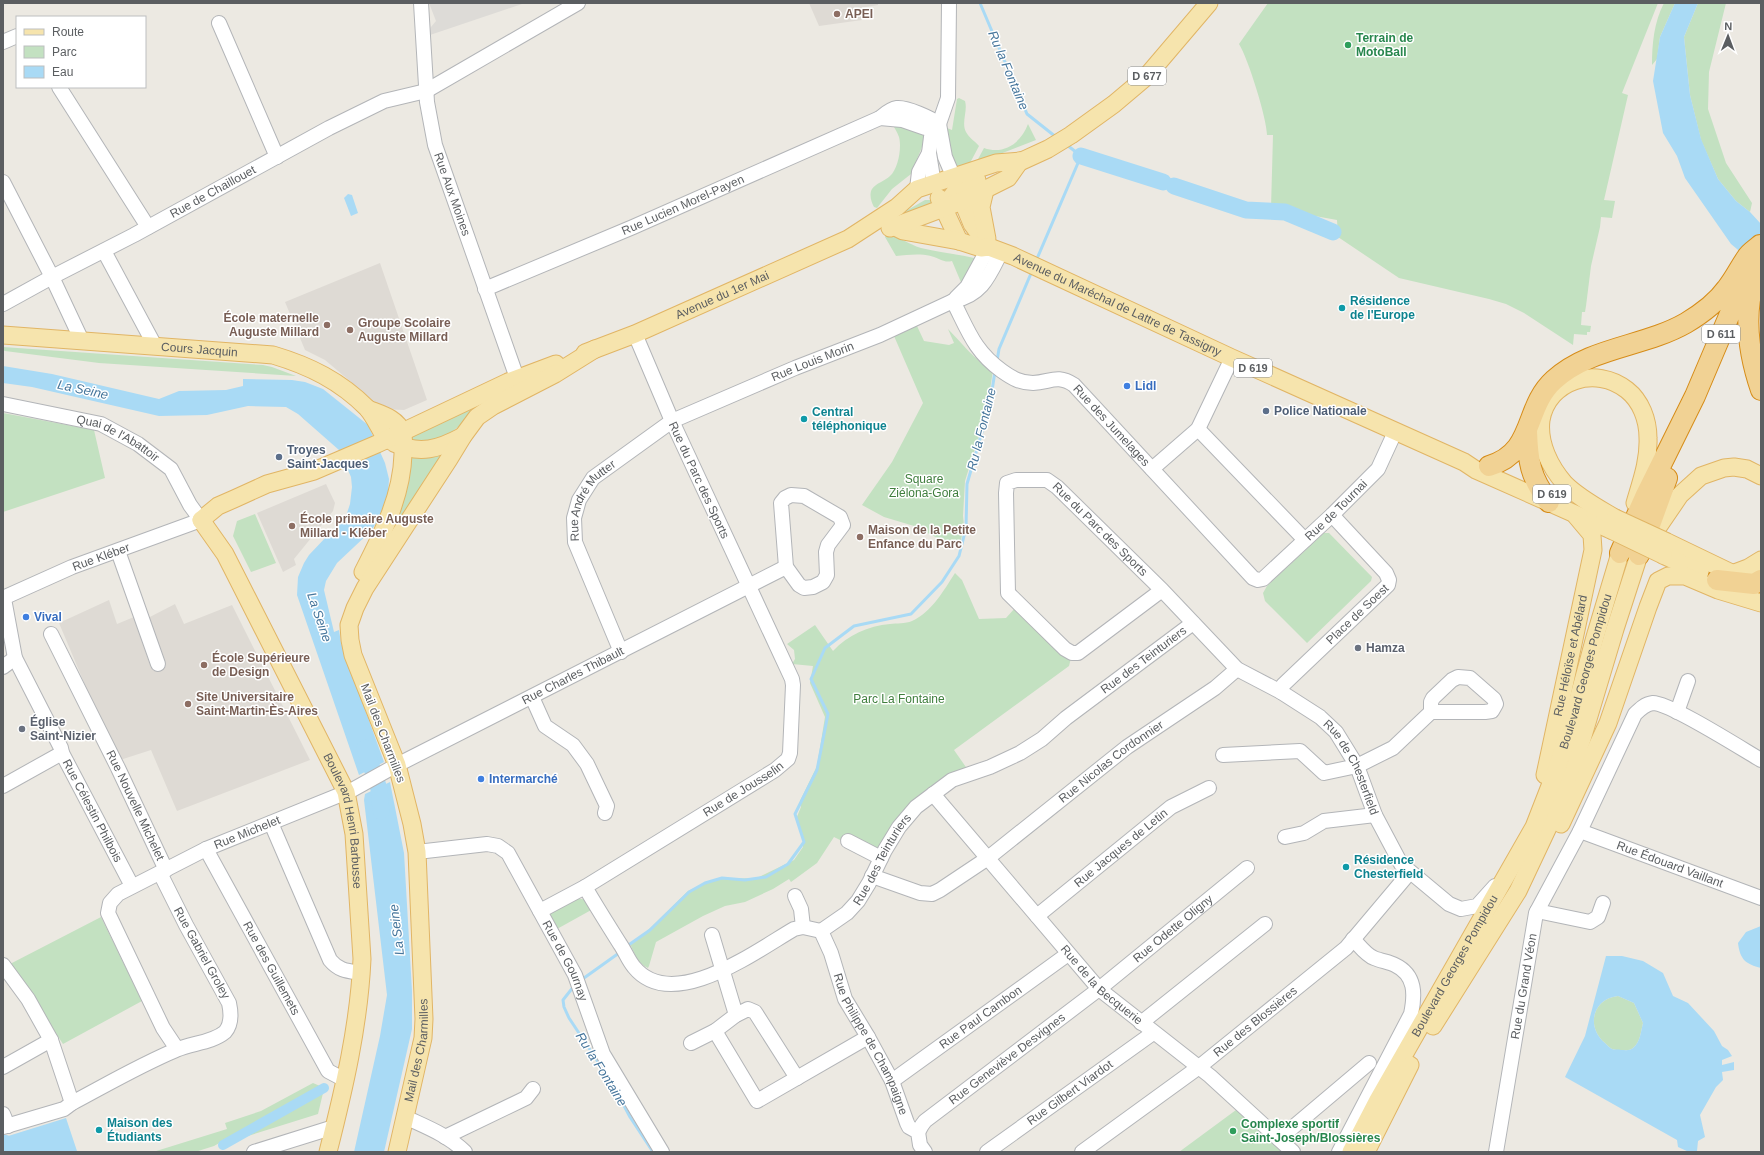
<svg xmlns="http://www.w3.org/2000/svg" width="1764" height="1155" font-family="Helvetica,sans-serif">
<rect width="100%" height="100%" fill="#ece9e2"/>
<!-- industrial -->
<path fill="#dddbd7" d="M429,3H525L430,35L431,27L436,21Z"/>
<!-- education -->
<path fill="#dedad4" d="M809,3H878V5L860,8L862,20L819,26Z
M380,263L427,400L404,410L383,409L325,360L305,350L285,302Z
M326,484L335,503L333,511L294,559L296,565L283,572L257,513Z
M109,600L117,624L134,617L151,668L165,662L146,619L175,604L184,624L232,605L310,760L177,811L151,750L120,760L96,711L59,623Z"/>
<!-- green -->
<path fill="#c3e1c1" d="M1268,3H1658L1622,93L1628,95L1604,200L1615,201L1612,218L1601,217L1600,227L1591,266L1586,306L1585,312H1582L1581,325L1591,326L1590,332H1587V335L1574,334L1573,345L1524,313L1506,304L1489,299L1399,278L1338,237L1337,220L1271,208L1273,135H1267C1267,119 1248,58 1239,44Z
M1664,3H1675L1660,37L1657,59L1652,65C1652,44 1654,22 1664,3Z
M1698,3H1726L1709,72L1708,109L1726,163L1752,203L1750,212L1736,201L1718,179L1701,140L1690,95L1684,37Z
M959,98L965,101C968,111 961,123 966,132C969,138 975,141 979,146L970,163L954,167L952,165L947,128L952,130L957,99Z
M890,120L922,128L924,142L911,174L892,189L877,208L874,207C871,202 869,194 872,189C876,183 885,181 890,176C898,169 902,148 899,137C897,131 893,126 890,120Z
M1028,124L1036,140L987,159L977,161L984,148C1004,155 1021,143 1028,124Z
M925,200H933L935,204L890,220Z
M886,235C901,237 908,244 921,248C938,252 956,254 974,258L976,260L963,287L952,261C944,263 941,259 934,257C922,253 908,255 896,256L885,237Z
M917,326L924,341L949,345L954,343L948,329C962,343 975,361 993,370L987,410L965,481L963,516L964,526L959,549L914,526L884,517L862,505L892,462L923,403L894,336Z
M3,347L263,365L272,367L296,376L99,363L5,351L3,350Z
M501,392L442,440L409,442L410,434Z
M3,413L94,430L105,478L3,512Z
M450,449L383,545L410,453Z
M255,514L276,563L251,572L233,536L237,521Z
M1324,533H1329L1372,577L1371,581L1307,643L1265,601L1263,593L1267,586Z
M955,573L962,580L979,619L1006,618L1015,608L1071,658L1069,666L954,750L968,770L891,828L875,852L844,842L834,837L817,863L791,882L789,879L773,889L745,902L725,906L703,916L656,942L649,966L648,968C637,963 635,954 630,944L645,933L688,891L709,881L720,879L757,878L794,860L803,847V841L796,819L801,807L800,801L817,766L825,717L810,683L813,666L792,664L795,659L794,650L787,644L815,625L833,651C848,635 868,626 890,624C897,623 905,624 912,621C932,612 944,590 955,573Z
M576,898L587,900L593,909L557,929L550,913Z
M101,917L142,1001L63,1044L10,964Z
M1618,996L1634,1003L1643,1023C1641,1031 1640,1043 1633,1048C1630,1051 1625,1050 1621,1050C1619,1050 1614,1050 1612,1049C1610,1048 1607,1045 1605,1043C1586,1027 1592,999 1618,996Z
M313,1083L320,1086L214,1146L195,1152H153L227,1129L225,1123L261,1111Z
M323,1093L318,1114L238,1139Z
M1236,1110L1282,1152H1179Z"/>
<!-- water -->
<path fill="#a9daf5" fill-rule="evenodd" d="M1675,3H1698L1684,37L1690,95L1701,139L1718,179L1736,201L1750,212L1761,224V269L1731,244L1685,178L1677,156L1663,133L1653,81L1660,37Z
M348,194L352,195L358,213L351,216L344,198Z
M3,366L52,374L159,399L179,391L226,390L243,386V379L292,380L305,382L323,389L368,425L385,463L389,479L388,495L380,517L371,531L337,563L326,581L324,590L334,632L339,630L341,643L384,762L359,775L297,595L298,577L304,563L309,555L346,516L350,504L352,487L351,477L339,450L298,414L286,407L248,406L207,415L159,416L32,387L3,383Z
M390,782L404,853L412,991V1029L384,1152H354L380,1036L387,995L364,800L365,794Z
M1761,926V968C1746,964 1740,960 1738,943L1746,932Z
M1606,956H1622L1643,961L1663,973L1673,996L1688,1003L1714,1031L1722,1046L1728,1050L1732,1056L1722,1060V1065L1734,1062V1070L1722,1072L1723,1080L1716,1087L1700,1115L1705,1137L1698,1141L1697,1151L1689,1152L1678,1147L1677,1140L1565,1077L1585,1036ZM1618,996L1634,1003L1643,1023C1641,1031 1640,1043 1633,1048C1630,1051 1625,1050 1621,1050C1619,1049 1614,1050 1612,1049C1610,1048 1607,1045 1605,1043C1586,1027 1592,999 1618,996Z
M66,1118L77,1151L9,1152L5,1137Z"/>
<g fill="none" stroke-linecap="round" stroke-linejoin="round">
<!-- stream -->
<path stroke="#a9daf5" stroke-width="3" d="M980,3L1027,114L1056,137
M1036,261L1081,156L1067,145
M997,361L999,349L1032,271
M630,944L650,930L689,892L705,883L722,878L745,880L766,877L788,864L804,842L795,814L817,770L828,714L811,679L825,648L854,626L911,614L942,582L959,556L966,528L967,484L990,404L995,371
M584,978L619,953
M574,986L563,1000L564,1007L569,1018L612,1083L630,1117L653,1152"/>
<!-- canal -->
<path stroke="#a9daf5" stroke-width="10" d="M3,1140H6L9,1152
M223,1145L324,1088"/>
<!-- river -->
<path stroke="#a9daf5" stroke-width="17" d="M1081,156L1163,182
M1174,186L1246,210L1285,212L1333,232
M365,748L379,789L381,811"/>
<defs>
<g id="minor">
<path id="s1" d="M421,3L427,102L435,145L517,378L511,388"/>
<path d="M219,23L277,157"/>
<path d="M3,42L17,36"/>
<path d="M59,87L148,227"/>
<path d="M880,118L902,120L925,128L939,124"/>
<path d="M939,124L945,157L954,178"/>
<path d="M3,182L52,277L82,341"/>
<path d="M934,184L929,153L931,137L939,124L948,98L949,3"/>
<path d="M917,189L919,172L929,153"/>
<path d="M104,251L155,346"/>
<path id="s2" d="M485,289L633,227L880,118C885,114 890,109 897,108C907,107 931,118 939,124"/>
<path d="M956,298L967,287L989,247"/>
<path id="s3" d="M953,301C968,330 974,351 1002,371C1012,378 1020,383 1033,383C1051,382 1057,374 1074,385L1253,578L1258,580L1263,579L1332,515L1378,469L1395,432"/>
<path id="s4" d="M3,304L52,277L134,235L329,128L384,101L426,91L578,3"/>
<path id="s5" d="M3,404L101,424L138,444L171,469L190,505L201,520L72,567L3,598"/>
<path d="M1198,429L1305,540"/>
<path d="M1152,469L1198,429L1232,358"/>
<path d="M791,495L804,496L840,517L843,525L828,545L826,552L827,575L823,582L813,587L804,588L799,585L786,567L781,503L785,498Z"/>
<path d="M118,551L158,664"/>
<path id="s6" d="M1162,590L1078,653H1072L1065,649L1008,593L1006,493L1007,483L1016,480H1047L1057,487L1162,590L1237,669L1281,692L1320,717L1336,732L1357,766L1375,815L1401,864L1449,904L1461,909L1477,906L1495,886"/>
<path id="s7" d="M3,601L5,604L15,658L61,748L62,753L132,886"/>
<path id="s8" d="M51,634L118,768L166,870"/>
<path id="s9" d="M621,652L575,542L574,518L579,500L593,478L672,421L795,368L880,335L953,301C982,295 989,276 1001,252"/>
<path d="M3,667L15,658"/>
<path id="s10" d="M1281,692L1283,685L1388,585L1389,580L1386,573L1332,515"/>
<path d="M532,697L545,726L573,745L587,764L607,806L605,813"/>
<path d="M1677,712L1688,681"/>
<path d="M1223,755L1300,751L1324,773L1357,766L1393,748L1431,712H1485L1492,711L1496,704L1494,699L1470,678L1458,677L1452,680L1433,698L1431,702V712"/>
<path d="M3,786L62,753"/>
<path id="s11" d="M933,794L1099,989L1210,1076L1293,1152"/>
<path d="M271,823L330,960C339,971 348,971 361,973"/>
<path id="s12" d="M1580,831L1761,898"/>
<path d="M1285,837L1304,833L1324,821L1375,815"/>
<path d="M848,841L881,858"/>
<path id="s13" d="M206,849L328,1071L345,1080"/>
<path id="s14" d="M417,852L487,844L498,846L508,853L575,975L603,1054L662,1152"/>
<path id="s15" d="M872,876L920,893L932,894L940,890L988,858L1127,747L1215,688L1237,669"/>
<path d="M585,887C596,906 608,925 620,944C625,951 628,960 634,967C672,1014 756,951 794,929L803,927L821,931"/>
<path d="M795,896L801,909L803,927"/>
<path id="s16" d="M540,911L585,887L775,770L788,759L790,753L793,685L792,679L672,421L635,334"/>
<path d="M1537,911L1590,922L1598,917L1603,903"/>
<path id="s17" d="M1037,916L1171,807L1209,788"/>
<path id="s18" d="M821,931L847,913L858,901L869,883L885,850L899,827L916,807L952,780L990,767L1020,753L1042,739L1066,718L1193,623"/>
<path id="s19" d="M821,931L831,953L845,999L868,1037L892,1081L907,1123L909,1127L918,1132L920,1145L925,1152"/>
<path d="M712,935L736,1015"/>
<path d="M3,965L28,999L51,1040L72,1103"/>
<path d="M1141,1023L1265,924"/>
<path d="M715,1031L757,1101L868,1037"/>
<path d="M691,1043L715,1031L736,1015L748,1009L755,1012L797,1078"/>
<path id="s20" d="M177,1049L163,1028L108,913L110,903L118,894L206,849L352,790L397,765L786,567"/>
<path d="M3,1067L51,1040"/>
<path id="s21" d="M892,1081L1068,954"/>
<path d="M3,1114L8,1126"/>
<path d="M405,1117C426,1127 448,1135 465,1152"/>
<path d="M3,1127L64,1109L72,1103C106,1085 140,1065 176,1050C191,1043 212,1043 225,1032C232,1024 231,1012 229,1003L186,925L160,873"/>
<path id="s22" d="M918,1132L922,1125L925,1121L1099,989L1247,868"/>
<path d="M445,1137L526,1098L533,1089"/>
<path d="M1279,1139L1369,1063"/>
<path d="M254,1152L334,1127"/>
<path id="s23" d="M987,1152L1153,1033"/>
<path id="s24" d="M1082,1152L1199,1067L1346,948L1410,872"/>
<path d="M1339,1152L1411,1014C1415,995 1416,975 1395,965C1389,962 1381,961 1374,958C1366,955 1359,945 1353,939"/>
<path id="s25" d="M1496,1152L1536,913L1580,831L1635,714C1640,709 1645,704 1653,703C1670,703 1742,749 1761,760"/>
</g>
<g id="major">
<path d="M1011,166L1048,149L1071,135L1114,104L1146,77L1209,3"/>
<path d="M958,190L972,224L989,247"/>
<path d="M985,190L981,207L987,239"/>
<path d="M939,198L959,241"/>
<path d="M943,208L958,188L977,180"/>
<path id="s26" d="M895,227L903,231L959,241L981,248L989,247L1013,256L1232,358L1464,462L1476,470L1611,530"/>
<path d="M890,228L962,201L1008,178L1020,161"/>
<path id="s27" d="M3,335L273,355C310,366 340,381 367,408C375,417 380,430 387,440"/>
<path id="s28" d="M585,353L635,334L848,239L897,207L917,189L996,163L1020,161"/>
<path d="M394,443C420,455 439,449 463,436"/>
<path d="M1615,518C1598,508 1579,498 1565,484C1550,467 1538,443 1541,420C1548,380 1596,365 1627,390C1641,401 1648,420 1648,438C1649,461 1641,482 1635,503"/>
<path d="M201,520L218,506L234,499L267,484L314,471L377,444L508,382L556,364"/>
<path id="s29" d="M201,520L225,554L346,792L354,834L362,959C359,1025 344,1089 328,1152"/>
<path d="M1667,542L1746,580"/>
<path d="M1663,555L1700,572"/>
<path d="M363,572C382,535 402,496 403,454C404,447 404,438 402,432C397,418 380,414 368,409"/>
<path d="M1732,574L1748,568L1761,560"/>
<path id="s30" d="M1545,775L1593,550L1592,535L1576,516"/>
<path d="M1561,824L1608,723L1648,607L1658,581L1668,576H1685L1718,590L1761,603"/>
<path d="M1433,1026L1518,891L1551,821L1582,739L1615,629L1639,555L1680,495L1701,476L1724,468L1734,467L1747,469L1761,476"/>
<path id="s31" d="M397,1152L423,1038L424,1019L417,852L412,824L397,765L353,655L350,640L349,625L355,608L365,588L449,459L463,436L477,417L493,406L555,374L595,349"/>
<path id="s32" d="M1351,1152L1378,1100L1534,827L1557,768L1573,718L1595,637L1624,540"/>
<path d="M1366,1152L1410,1065"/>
</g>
<path id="highway" d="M1761,264C1742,303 1747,349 1761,390
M1527,431C1528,461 1530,477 1549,502
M1489,466C1536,452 1523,408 1554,380C1590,347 1644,347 1686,323C1701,314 1717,302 1727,288C1735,278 1740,267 1747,257C1750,252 1756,249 1760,245
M1620,553L1645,497L1695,396L1746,276
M1639,555L1667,478
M1717,580L1754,584L1761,580"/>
</defs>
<!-- minor casing -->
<use href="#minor" stroke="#b3b5b8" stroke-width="16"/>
<!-- major casing -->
<use href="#major" stroke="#e1b565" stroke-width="19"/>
<!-- highway casing -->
<use href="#highway" stroke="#d68c18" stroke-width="22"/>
<!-- minor -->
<use href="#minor" stroke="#fff" stroke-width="14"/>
<!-- major -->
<use href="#major" stroke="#f6e4ad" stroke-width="17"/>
<!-- highway -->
<use href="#highway" stroke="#f1d294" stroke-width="20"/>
<defs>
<path id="major-bridge" d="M1615,518L1667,542
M1611,530L1663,555"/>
</defs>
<!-- major-bridge casing -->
<use href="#major-bridge" stroke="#e1b565" stroke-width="19" stroke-linecap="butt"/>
<!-- major-bridge -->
<use href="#major-bridge" stroke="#f6e4ad" stroke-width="17"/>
</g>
<!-- markers -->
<g fill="#8d6e63" stroke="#fff" stroke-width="1.5">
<circle cx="837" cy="14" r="4"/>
<circle cx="327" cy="325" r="4"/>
<circle cx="350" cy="330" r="4"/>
<circle cx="292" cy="526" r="4"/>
<circle cx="860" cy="537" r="4"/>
<circle cx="204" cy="665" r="4"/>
<circle cx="188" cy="704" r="4"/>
</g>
<g fill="#2e9e5b" stroke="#fff" stroke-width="1.5">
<circle cx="1348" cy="45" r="4"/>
<circle cx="1233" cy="1131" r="4"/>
</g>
<g fill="#0f9aa8" stroke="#fff" stroke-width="1.5">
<circle cx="1342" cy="308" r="4"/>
<circle cx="804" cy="419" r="4"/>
<circle cx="1346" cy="867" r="4"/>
<circle cx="99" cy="1130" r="4"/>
</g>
<g fill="#3f7fe0" stroke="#fff" stroke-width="1.5">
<circle cx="1127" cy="386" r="4"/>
<circle cx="26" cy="617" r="4"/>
<circle cx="481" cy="779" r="4"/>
</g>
<g fill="#5c6f8a" stroke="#fff" stroke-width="1.5">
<circle cx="1266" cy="411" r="4"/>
<circle cx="279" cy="457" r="4"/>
</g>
<g fill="#6b7280" stroke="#fff" stroke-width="1.5">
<circle cx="1358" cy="648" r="4"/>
<circle cx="22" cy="729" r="4"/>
</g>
<g text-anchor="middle" stroke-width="3" stroke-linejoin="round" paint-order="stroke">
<!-- shield labels -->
<g fill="#fff" stroke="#8c8e90" stroke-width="1">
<rect x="1128" y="67" width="38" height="18" rx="3"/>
<rect x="1702" y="325" width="38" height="18" rx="3"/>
<rect x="1234" y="359" width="38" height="18" rx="3"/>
<rect x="1533" y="485" width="38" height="18" rx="3"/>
</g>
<g font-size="11" font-weight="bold" fill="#5b5e61">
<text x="1147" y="80">D 677</text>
<text x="1721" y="338">D 611</text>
<text x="1253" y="372">D 619</text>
<text x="1552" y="498">D 619</text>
</g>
<!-- education labels -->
<g font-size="12" font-weight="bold" fill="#785e54" stroke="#fff" text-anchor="start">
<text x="845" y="18">APEI</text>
<text x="319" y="322" text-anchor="end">École maternelle<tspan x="319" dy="14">Auguste Millard</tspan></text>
<text x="358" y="327">Groupe Scolaire<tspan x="358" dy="14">Auguste Millard</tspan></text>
<text x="300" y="523">École primaire Auguste<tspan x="300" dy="14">Millard - Kléber</tspan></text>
<text x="868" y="534">Maison de la Petite<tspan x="868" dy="14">Enfance du Parc</tspan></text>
<text x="212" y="662">École Supérieure<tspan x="212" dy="14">de Design</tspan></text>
<text x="196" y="701">Site Universitaire<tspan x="196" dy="14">Saint-Martin-Ès-Aires</tspan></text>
</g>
<!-- leisure labels -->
<g font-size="12" font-weight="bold" fill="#27864d" stroke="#fff" text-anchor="start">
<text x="1356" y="42">Terrain de<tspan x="1356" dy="14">MotoBall</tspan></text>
<text x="1241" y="1128">Complexe sportif<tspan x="1241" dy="14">Saint-Joseph/Blossières</tspan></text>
</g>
<!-- street labels -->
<g font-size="12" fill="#5b5e61" stroke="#fff">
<text dy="4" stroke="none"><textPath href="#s4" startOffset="238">Rue de Chaillouet</textPath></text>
<text dy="4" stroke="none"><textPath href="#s1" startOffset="195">Rue Aux Moines</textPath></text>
<text dy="4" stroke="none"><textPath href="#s2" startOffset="215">Rue Lucien Morel-Payen</textPath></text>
<text dy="4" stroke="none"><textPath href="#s28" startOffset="149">Avenue du 1er Mai</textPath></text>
<text dy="4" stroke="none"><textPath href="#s26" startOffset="238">Avenue du Maréchal de Lattre de Tassigny</textPath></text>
<text dy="4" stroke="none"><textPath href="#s27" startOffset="197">Cours Jacquin</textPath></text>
<text dy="4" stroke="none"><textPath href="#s9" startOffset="438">Rue Louis Morin</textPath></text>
<text dy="4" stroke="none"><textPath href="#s3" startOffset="218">Rue des Jumelages</textPath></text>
<text dy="4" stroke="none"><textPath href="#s5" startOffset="121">Quai de l'Abattoir</textPath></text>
<text transform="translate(699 480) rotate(65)" y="4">Rue du Parc des Sports</text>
<text dy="4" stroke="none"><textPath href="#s9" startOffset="167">Rue André Mutter</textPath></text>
<text dy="4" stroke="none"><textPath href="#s3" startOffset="537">Rue de Tournai</textPath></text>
<text dy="4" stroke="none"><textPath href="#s6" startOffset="422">Rue du Parc des Sports</textPath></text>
<text transform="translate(101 557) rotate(-20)" y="4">Rue Kléber</text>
<text dy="4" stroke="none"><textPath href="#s10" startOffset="110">Place de Soest</textPath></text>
<text dy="4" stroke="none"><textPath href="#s30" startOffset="122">Rue Héloïse et Abélard</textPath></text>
<text dy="4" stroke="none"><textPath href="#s18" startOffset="432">Rue des Teinturiers</textPath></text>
<text dy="4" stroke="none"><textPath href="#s32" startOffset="537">Boulevard Georges Pompidou</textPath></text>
<text dy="4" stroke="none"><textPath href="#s20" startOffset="680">Rue Charles Thibault</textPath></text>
<text transform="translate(383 733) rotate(69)" y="4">Mail des Charmilles</text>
<text dy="4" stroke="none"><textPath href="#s15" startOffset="286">Rue Nicolas Cordonnier</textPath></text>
<text dy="4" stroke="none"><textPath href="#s6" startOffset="774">Rue de Chesterfield</textPath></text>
<text dy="4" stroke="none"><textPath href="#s16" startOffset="237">Rue de Jousselin</textPath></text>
<text dy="4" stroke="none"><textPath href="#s8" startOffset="191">Rue Nouvelle Michelet</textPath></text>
<text dy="4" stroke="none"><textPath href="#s7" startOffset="230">Rue Célestin Philbois</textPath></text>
<text dy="4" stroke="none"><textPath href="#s29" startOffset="336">Boulevard Henri Barbusse</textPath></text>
<text dy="4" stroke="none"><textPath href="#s20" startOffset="318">Rue Michelet</textPath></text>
<text dy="4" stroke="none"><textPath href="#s17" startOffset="108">Rue Jacques de Letin</textPath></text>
<text dy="4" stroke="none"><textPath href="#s18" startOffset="96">Rue des Teinturiers</textPath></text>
<text dy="4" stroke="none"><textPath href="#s12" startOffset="96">Rue Édouard Vaillant</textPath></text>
<text dy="4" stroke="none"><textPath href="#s22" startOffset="327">Rue Odette Oligny</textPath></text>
<text transform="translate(202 953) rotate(61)" y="4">Rue Gabriel Groley</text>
<text dy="4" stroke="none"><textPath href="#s14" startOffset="216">Rue de Gournay</textPath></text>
<text dy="4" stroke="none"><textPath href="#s32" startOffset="213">Boulevard Georges Pompidou</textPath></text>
<text dy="4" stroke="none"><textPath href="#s13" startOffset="136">Rue des Guillemets</textPath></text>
<text dy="4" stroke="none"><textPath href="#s11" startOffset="255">Rue de la Becquerie</textPath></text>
<text dy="4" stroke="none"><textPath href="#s25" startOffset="168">Rue du Grand Véon</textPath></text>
<text dy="4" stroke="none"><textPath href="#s21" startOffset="109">Rue Paul Cambon</textPath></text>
<text dy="4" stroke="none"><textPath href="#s24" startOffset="217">Rue des Blossières</textPath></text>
<text dy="4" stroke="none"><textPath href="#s19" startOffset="124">Rue Philippe de Champaigne</textPath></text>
<text dy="4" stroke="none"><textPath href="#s31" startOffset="104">Mail des Charmilles</textPath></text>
<text dy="4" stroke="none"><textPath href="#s22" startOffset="116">Rue Geneviève Desvignes</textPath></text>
<text dy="4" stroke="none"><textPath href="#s23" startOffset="102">Rue Gilbert Viardot</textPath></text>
</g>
<!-- culture labels -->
<g font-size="12" font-weight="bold" fill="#0d838f" stroke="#fff" text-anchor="start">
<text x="1350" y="305">Résidence<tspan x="1350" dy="14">de l'Europe</tspan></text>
<text x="812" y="416">Central<tspan x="812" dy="14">téléphonique</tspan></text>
<text x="1354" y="864">Résidence<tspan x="1354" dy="14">Chesterfield</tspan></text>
<text x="107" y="1127">Maison des<tspan x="107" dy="14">Étudiants</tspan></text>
</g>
<!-- shop labels -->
<g font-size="12" font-weight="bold" fill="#366cbe" stroke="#fff" text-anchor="start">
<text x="1135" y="390">Lidl</text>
<text x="34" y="621">Vival</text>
<text x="489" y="783">Intermarché</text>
</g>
<!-- service labels -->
<g font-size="12" font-weight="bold" fill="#4e5e75" stroke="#fff" text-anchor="start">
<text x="1274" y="415">Police Nationale</text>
<text x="287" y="454">Troyes<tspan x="287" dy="14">Saint-Jacques</tspan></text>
</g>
<!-- park labels -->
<g font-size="12" fill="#3f7e3d" stroke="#fff">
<text x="924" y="483">Square<tspan x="924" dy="14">Ziélona-Gora</tspan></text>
<text x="899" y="703">Parc La Fontaine</text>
</g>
<!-- worship labels -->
<g font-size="12" font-weight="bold" fill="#5b616d" stroke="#fff" text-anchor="start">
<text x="1366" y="652">Hamza</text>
<text x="30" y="726">Église<tspan x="30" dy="14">Saint-Nizier</tspan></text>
</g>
<!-- water labels -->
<g font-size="13" font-style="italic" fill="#46769c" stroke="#fff">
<text transform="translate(1009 70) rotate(67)" y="5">Ru la Fontaine</text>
<text transform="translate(83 389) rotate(12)" y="5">La Seine</text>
<text transform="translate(981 429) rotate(-76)" y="5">Ru la Fontaine</text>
<text transform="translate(320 617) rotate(71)" y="5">La Seine</text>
<text transform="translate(396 930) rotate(-97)" y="5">La Seine</text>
<text transform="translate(602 1069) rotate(58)" y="5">Ru la Fontaine</text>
</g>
</g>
<!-- border -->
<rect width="1764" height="1155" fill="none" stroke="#5b5e61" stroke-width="8"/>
<!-- legend -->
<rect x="16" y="16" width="130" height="72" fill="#ffffff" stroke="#bdbfc0"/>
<rect x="24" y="29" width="20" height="6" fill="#f6e4ad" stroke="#bdbfc0"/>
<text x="52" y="36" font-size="12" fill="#5b5e61">Route</text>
<rect x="24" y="46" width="20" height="12" fill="#c3e1c1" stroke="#bdbfc0"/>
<text x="52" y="56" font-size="12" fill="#5b5e61">Parc</text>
<rect x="24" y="66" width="20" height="12" fill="#a9daf5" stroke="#bdbfc0"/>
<text x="52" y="76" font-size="12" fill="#5b5e61">Eau</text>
<!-- north arrow -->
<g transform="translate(1728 36) rotate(1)" stroke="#ffffff" stroke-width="3" paint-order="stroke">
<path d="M0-3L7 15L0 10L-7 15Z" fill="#5b5e61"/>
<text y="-6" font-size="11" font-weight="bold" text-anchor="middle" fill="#5b5e61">N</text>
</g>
</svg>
